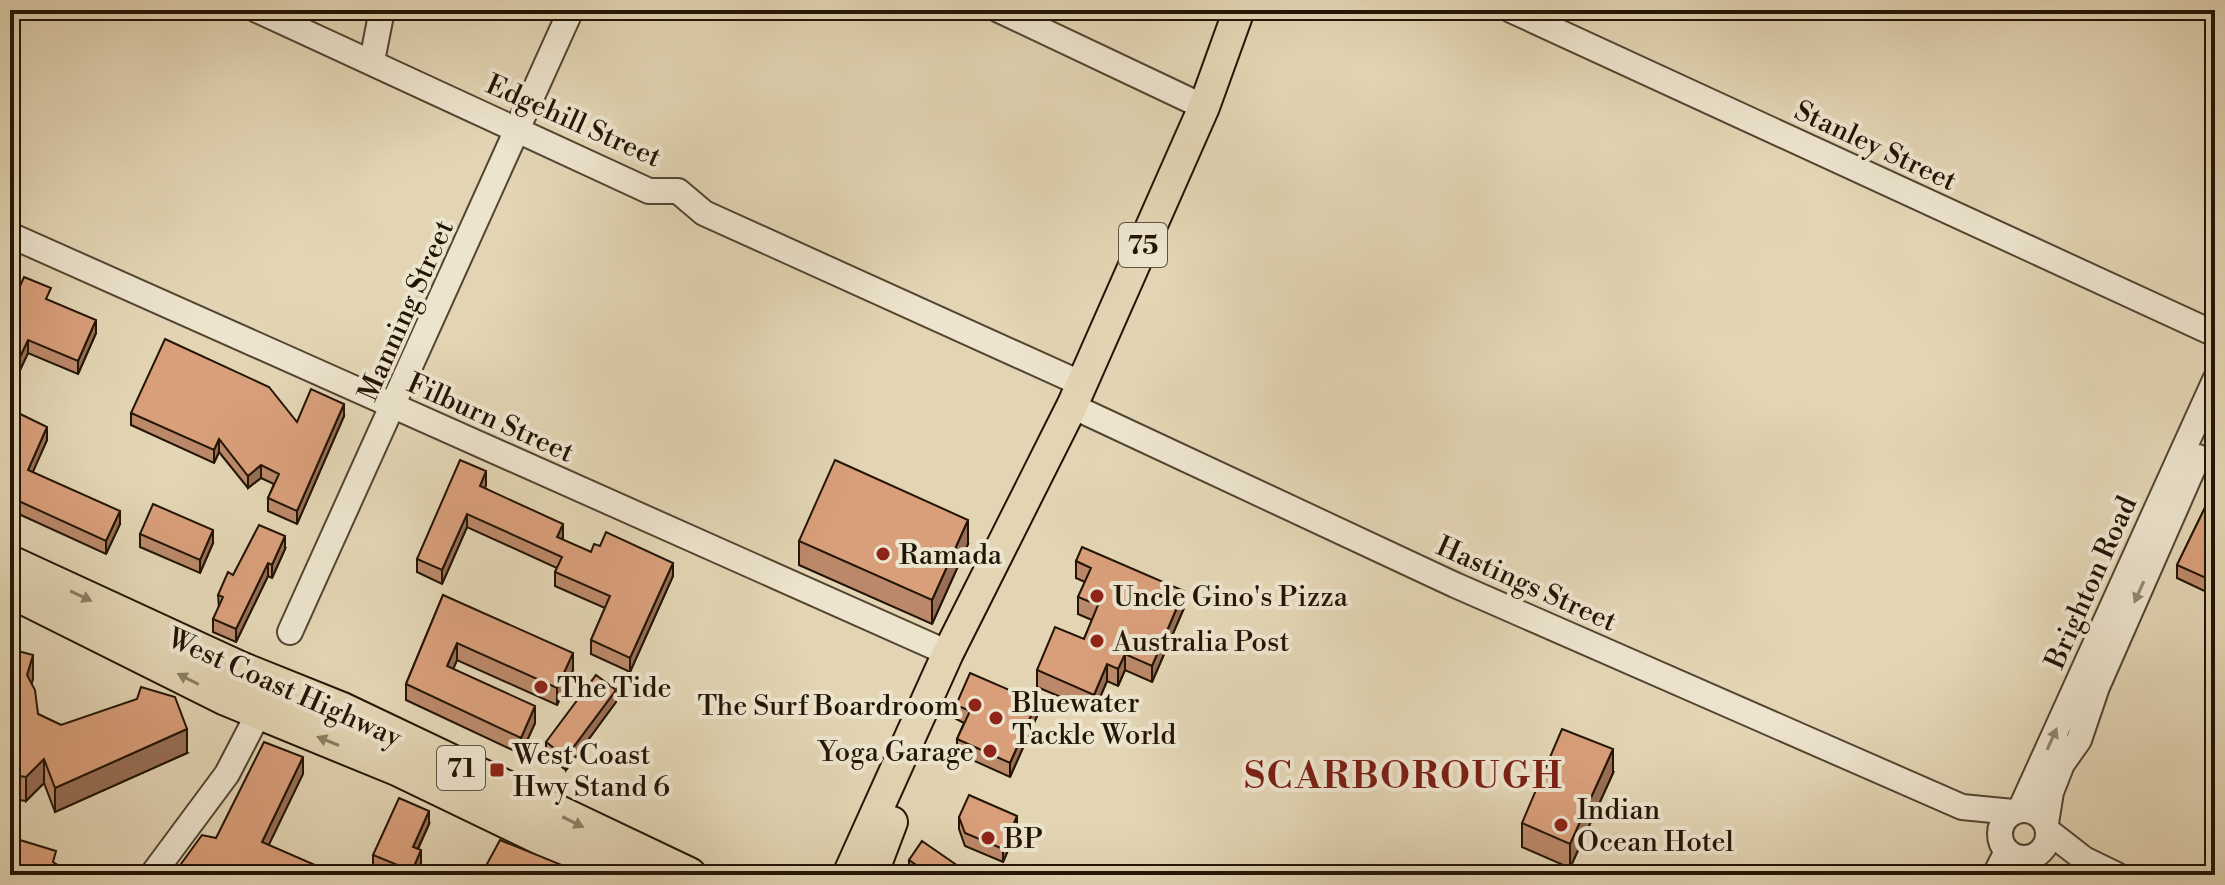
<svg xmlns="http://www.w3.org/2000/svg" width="2225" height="885" font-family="'Libre Bodoni',serif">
<rect width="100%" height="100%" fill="#e3d5b4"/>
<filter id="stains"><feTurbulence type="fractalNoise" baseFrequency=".0025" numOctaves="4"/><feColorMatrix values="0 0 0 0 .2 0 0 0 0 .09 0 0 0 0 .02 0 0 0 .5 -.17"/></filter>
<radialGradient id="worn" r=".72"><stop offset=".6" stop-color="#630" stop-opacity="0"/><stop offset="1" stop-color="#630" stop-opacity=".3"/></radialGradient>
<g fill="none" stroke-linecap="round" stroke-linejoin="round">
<defs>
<path id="minor" d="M257,10L649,191H678L704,213L1082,384
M999,10L1204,107
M1511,10L2215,334
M372,61L382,10
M10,235L948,653
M1072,406L1455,585L1962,807L2013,812
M290,632L571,10
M2000 834a24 24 0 1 1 48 0a24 24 0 1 1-48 0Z
M2020,810L2215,380
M2046,823L2051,792L2062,764L2079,740L2097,687L2198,457
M2048,831L2084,859L2117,875
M152,875L227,774L266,699
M1995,875L2007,851"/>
<path id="major" d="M848,875L948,653L1072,406L1204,107L1239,10
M872,875L892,822"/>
<path id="highway" d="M10,563L240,669L342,710L689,875
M10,590L226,698L397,768L619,875"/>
</defs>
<!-- minor casing -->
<use href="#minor" stroke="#534532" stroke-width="28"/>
<!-- major casing -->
<use href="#major" stroke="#231506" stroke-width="34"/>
<!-- highway casing -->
<use href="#highway" stroke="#231506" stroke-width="38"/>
<!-- minor -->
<use href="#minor" stroke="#ede4ce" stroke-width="24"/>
<!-- major -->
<use href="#major" stroke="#e3d5b4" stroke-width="30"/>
<!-- highway -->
<use href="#highway" stroke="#e3d5b4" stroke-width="34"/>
</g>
<!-- wall -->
<path fill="#bb896a" stroke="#231506" stroke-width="2" d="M51,301L96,333L78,374L28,353L20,370L10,366V309Z
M10,409L47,440L32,472L120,524L106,554L10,510Z
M131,413L297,422L344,416L297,524L268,511V498L274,484L261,478L248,488L219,452L214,463L131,425Z
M486,485L485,488L563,537L562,540L591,552L673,576L630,672L591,654V640L605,608L555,586V572L557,568L467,527L442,584L417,572V559Z
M2215,487V596L2177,578V565Z
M140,534L213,543L200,573L140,547Z
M799,541L968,544L932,624L799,565Z
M285,549L272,578L268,576L236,642L213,632V619L219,608L218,595L233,575Z
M1076,561L1184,608L1152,682L1125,670L1118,686L1107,681L1094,711L1037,687V670L1084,639L1092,620L1078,614V597L1085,582L1076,578Z
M443,595L573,670L557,705L457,660L453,669L535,723L521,754L406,700V684Z
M10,649L33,679L31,683L38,714L61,725L187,753L55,812L44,783L26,801L12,799L10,797Z
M616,702L566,770L546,755V742Z
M956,705L1037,716L1010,777L957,753V739L964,723L956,719Z
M1613,773L1570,868L1522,847V823Z
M959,817L1017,829L1003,862L965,846L959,829Z
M429,824L418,849L421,863L416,875H348L383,871L373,867V855Z
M909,860L971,875H912L909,873Z"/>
<!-- shaded-wall -->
<path fill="#986f56" stroke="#231506" stroke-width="2" d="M96,320V333L78,374V361Z
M28,340V353L20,370V357Z
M344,404V416L297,524V511Z
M47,427V440L28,483V470Z
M219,439V452L214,463V450Z
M261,465V478L248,488V476Z
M486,471V485L480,500V486Z
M120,511V524L106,554V541Z
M467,514V527L442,584V570Z
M968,520V544L932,624V600Z
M563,524V537L557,551V537Z
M213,530V543L200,573V560Z
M285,536V549L272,578V565Z
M268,563V576L236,642V629Z
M673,563V576L630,672V658Z
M1184,591V608L1152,682V666Z
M457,643V660L447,683V666Z
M573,653V670L557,705V688Z
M1125,654V670L1118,686V669Z
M33,655V679L27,698V675Z
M1107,664V681L1094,711V695Z
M616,690V702L566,770V757Z
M1037,702V716L1010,777V763Z
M535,706V723L521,754V738Z
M187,729V753L55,812V788Z
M1613,749V773L1570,868V844Z
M303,757V774L262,859V842Z
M44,759V783L26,801V777Z
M429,811V824L413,859V847Z
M1017,816V829L1003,862V849Z
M421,850V863L416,875H412V871Z"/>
<!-- building -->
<path fill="#d99f7b" stroke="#231506" stroke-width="2" d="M24,277L51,288L46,299L96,320L78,361L28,340L20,357L10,353V309Z
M165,339L269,387L297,422L311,389L344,404L297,511L268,498L279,474L261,465L248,476L219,439L214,450L131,413Z
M10,409L47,427L28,470L120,511L106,541L10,497Z
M460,460L486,471L480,486L563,524L557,537L591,552L594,544L600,546L606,532L673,563L630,658L591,640L610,596L555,572L562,557L467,514L442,570L417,559Z
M835,460L968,520L932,600L799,541Z
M2215,487V582L2177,565Z
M153,504L213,530L200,560L140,534Z
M259,525L285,536L272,565L268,563L236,629L213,619L223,597L218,595L228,572L233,575Z
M1082,547L1184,591L1152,666L1125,654L1118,669L1107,664L1094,695L1037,670L1055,627L1084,639L1098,605L1078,597L1091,568L1076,561Z
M443,595L573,653L557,688L457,643L447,666L535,706L521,738L406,684Z
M10,649L33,655L27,675L35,690L38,714L61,725L137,699L141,687L175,697L187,729L55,788L44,759L26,777L12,775L10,773Z
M970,673L1037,702L1010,763L957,739L970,711L956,705Z
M596,675L616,690L566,757L546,742Z
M1562,729L1613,749L1570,844L1522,823Z
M264,742L303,757L262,842L315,865L310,875H173L202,835L216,838Z
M969,795L1017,816L1003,849L965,833L959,817Z
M399,798L429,811L413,847L421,850L412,871L373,855Z
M10,837L56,851L53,862L74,875H10Z
M500,840L574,870L572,875H481Z
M922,841L971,875H931L909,860Z
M410,870L408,875H348L349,873Z"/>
<!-- one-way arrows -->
<defs><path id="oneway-solid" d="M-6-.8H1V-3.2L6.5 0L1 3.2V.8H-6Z" transform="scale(2)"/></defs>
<g fill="#928774">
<use href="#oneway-solid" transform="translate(2139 592) rotate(114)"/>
<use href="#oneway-solid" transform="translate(2052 739) rotate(-66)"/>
</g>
<g fill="#8d7f66">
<use href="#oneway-solid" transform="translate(81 596) rotate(25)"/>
<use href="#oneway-solid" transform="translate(188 679) rotate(-153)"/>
<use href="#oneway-solid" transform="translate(328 741) rotate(-158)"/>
<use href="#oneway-solid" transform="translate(573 822) rotate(26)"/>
</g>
<!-- markers -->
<g fill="#8f2418" stroke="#ede4ce" stroke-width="3">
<circle cx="883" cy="554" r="8"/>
<circle cx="1097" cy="596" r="8"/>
<circle cx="1097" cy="641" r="8"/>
<circle cx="541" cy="687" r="8"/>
<circle cx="975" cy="705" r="8"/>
<circle cx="996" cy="718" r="8"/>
<circle cx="990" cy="751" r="8"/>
<rect x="489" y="762" width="16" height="16" rx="4"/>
<circle cx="1561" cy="825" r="8"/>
<circle cx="988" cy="838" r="8"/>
</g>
<g text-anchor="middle" stroke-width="8" stroke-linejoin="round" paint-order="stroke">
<!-- shield labels -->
<g fill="#ede4ce" stroke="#605342" stroke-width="2">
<rect x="1119" y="223" width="48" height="44" rx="6"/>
<rect x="437" y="746" width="48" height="44" rx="6"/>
</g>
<g font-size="26" font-weight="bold" fill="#231506">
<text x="1143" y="254">75</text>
<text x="461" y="777">71</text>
</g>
<!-- street labels -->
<g font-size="28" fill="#231506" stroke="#ede4ce">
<text transform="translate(574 120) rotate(24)" y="10">Edgehill Street</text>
<text transform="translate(1876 145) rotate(25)" y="10">Stanley Street</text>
<text transform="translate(405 310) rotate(-66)" y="10">Manning Street</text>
<text transform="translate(491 417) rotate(24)" y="10">Filburn Street</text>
<text transform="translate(2090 582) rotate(-66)" y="10">Brighton Road</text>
<text transform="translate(1527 583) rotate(24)" y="10">Hastings Street</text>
<text transform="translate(285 687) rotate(24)" y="10">West Coast Highway</text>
</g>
<!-- poi labels -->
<g font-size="28" fill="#231506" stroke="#ede4ce" text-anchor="start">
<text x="899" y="564">Ramada</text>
<text x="1113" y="606">Uncle Gino's Pizza</text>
<text x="1113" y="651">Australia Post</text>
<text x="557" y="697">The Tide</text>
<text x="1012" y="712">Bluewater<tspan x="1012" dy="32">Tackle World</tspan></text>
<text x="959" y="715" text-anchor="end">The Surf Boardroom</text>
<text x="974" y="761" text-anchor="end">Yoga Garage</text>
<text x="513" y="764">West Coast<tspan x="513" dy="32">Hwy Stand 6</tspan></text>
<text x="1577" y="819">Indian<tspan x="1577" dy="32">Ocean Hotel</tspan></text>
<text x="1004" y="848">BP</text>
</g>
<!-- district labels -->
<g font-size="36" font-weight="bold" letter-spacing="2" fill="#7a1f14" stroke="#ede4ce">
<text x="1404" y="788">SCARBOROUGH</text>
</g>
</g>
<!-- margin -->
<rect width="2225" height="885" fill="none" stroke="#e3d5b4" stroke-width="40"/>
<rect x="12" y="12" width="2201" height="861" fill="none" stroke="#231506" stroke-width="4"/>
<rect x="20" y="20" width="2185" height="845" fill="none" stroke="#231506" stroke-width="2"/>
<rect width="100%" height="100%" filter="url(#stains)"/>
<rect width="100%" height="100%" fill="url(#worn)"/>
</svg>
